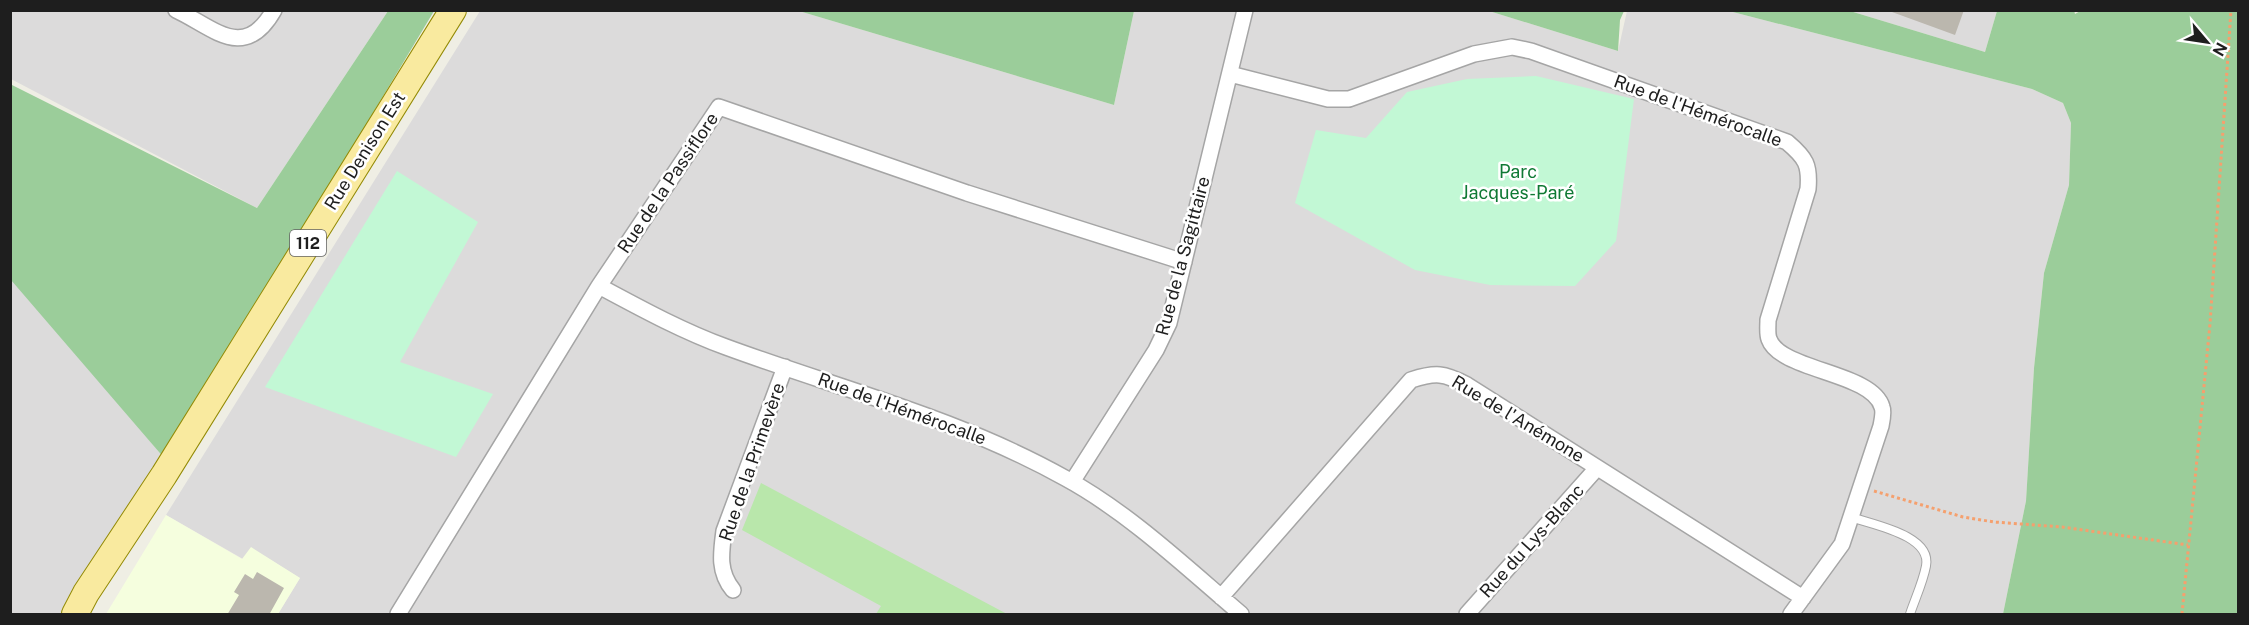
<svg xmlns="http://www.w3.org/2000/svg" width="2249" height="625" font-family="'Public Sans',sans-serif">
<rect width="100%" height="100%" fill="#efeee4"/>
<!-- residential -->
<path fill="#dcdbdb" d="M10,11H388L257,208L11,79Z
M480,11H799L1114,105L1134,11H1489L1618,51L1627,11H1729L2032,89L2063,103L2071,123L2069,185L2044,273L2034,368L2026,501L2003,614H278L300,578L251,548L243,559L166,515Z
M1850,11H1997L1985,52Z
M10,268L163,457L73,614H11Z"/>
<!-- education -->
<path fill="#f5fede" d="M166,515L242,559L251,547L300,578L278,614H106Z"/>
<!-- grass -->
<path fill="#b9e7ab" d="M761,483L1007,614H876L881,606L742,530Z"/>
<!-- forest -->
<path fill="#9bcd9a" d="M2074,10L2075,14L2082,10L2238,11V614H2003L2026,501L2034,368L2044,273L2069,185L2071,123L2063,103L2032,89L1729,11H1850L1985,52L1997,11Z
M388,11H434L86,593L165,459L11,280L10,84L257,208Z
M799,11H1134L1114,105Z
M1489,11H1624L1620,20L1618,51Z"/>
<!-- park -->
<path fill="#c2f8d5" d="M1536,76L1634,99L1616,241L1575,286L1490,285L1415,270L1295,203L1316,130L1366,138L1407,92L1467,79Z
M397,171L478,222L400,362L493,394L456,457L265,387Z"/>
<!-- building -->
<path fill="#bbb7ae" d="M1892,10H1964L1955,35L1892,12Z
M257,572L284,588L269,615H227L239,595L234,592L245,574L253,579Z"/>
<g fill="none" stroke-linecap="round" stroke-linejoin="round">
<defs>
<path id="service" d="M1851,517C1873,525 1932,535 1926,566C1923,582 1915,599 1910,614"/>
<path id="minor" d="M176,10C213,27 244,63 274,10
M1230,74L1328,99H1349L1474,54L1512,47L1531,51L1787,142C1806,158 1810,165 1808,189L1768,320C1768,326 1767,334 1769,339C1780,371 1872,372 1882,407C1884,412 1882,421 1881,426L1842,544L1791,614
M599,286C640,308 682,331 726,347C840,389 958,418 1065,478C1128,512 1187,568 1241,614
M1072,482L1156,350L1169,323L1245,10
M733,590C718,572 721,553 724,531L785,367
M1221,597L1411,380C1436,372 1444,373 1467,385L1803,598
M398,614L599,286L719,107L967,193L1184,262
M1467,614L1597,468"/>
<path id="primary" d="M75,614L86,593L164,475L453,10"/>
</defs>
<!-- service casing -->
<use href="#service" stroke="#a5a5a5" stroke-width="10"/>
<!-- minor casing -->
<use href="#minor" stroke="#a5a5a5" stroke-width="18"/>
<!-- primary casing -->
<use href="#primary" stroke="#938a05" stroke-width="28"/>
<!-- path -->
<path stroke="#f5a06e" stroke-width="3" stroke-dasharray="3 3" stroke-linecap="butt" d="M1874,491L1963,517L1994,522L2062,527L2188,545
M2182,614L2210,324L2231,10"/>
<!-- service -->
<use href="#service" stroke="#fff" stroke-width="8"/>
<!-- minor -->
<use href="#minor" stroke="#fff" stroke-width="15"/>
<!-- primary -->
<use href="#primary" stroke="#f9ea9f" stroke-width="26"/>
</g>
<g text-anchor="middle" stroke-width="5" stroke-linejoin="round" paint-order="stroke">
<!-- shield labels -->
<rect fill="#fff" stroke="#626262" stroke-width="1.5" x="290" y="230" width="36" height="26" rx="4.5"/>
<g font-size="16" font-weight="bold" fill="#1e1e1e">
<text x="308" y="249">112</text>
</g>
<!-- street labels -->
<g font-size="18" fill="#1e1e1e" stroke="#fff">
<text transform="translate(1698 111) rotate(20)" y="6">Rue de l'Hémérocalle</text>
<text transform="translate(365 151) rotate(-58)" y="6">Rue Denison Est</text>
<text transform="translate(668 183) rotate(-56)" y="6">Rue de la Passiflore</text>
<text transform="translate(1183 256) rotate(-75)" y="6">Rue de la Sagittaire</text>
<text transform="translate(902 409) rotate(20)" y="6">Rue de l'Hémérocalle</text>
<text transform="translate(1518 419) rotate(31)" y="6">Rue de l'Anémone</text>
<text transform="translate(752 462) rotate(-71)" y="6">Rue de la Primevère</text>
<text transform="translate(1532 541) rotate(-48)" y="6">Rue du Lys-Blanc</text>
</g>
<!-- park labels -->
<g font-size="18" fill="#0f7934" stroke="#fff">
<text x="1518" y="178">Parc<tspan x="1518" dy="21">Jacques-Paré</tspan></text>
</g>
</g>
<!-- border -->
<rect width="2249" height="625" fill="none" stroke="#1e1e1e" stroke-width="24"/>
<!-- north arrow -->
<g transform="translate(2207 42) rotate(119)" stroke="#ffffff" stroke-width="4.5" paint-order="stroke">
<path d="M0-4.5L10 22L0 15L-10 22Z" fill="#1e1e1e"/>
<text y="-9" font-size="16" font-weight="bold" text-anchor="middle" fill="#1e1e1e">N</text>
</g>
</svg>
